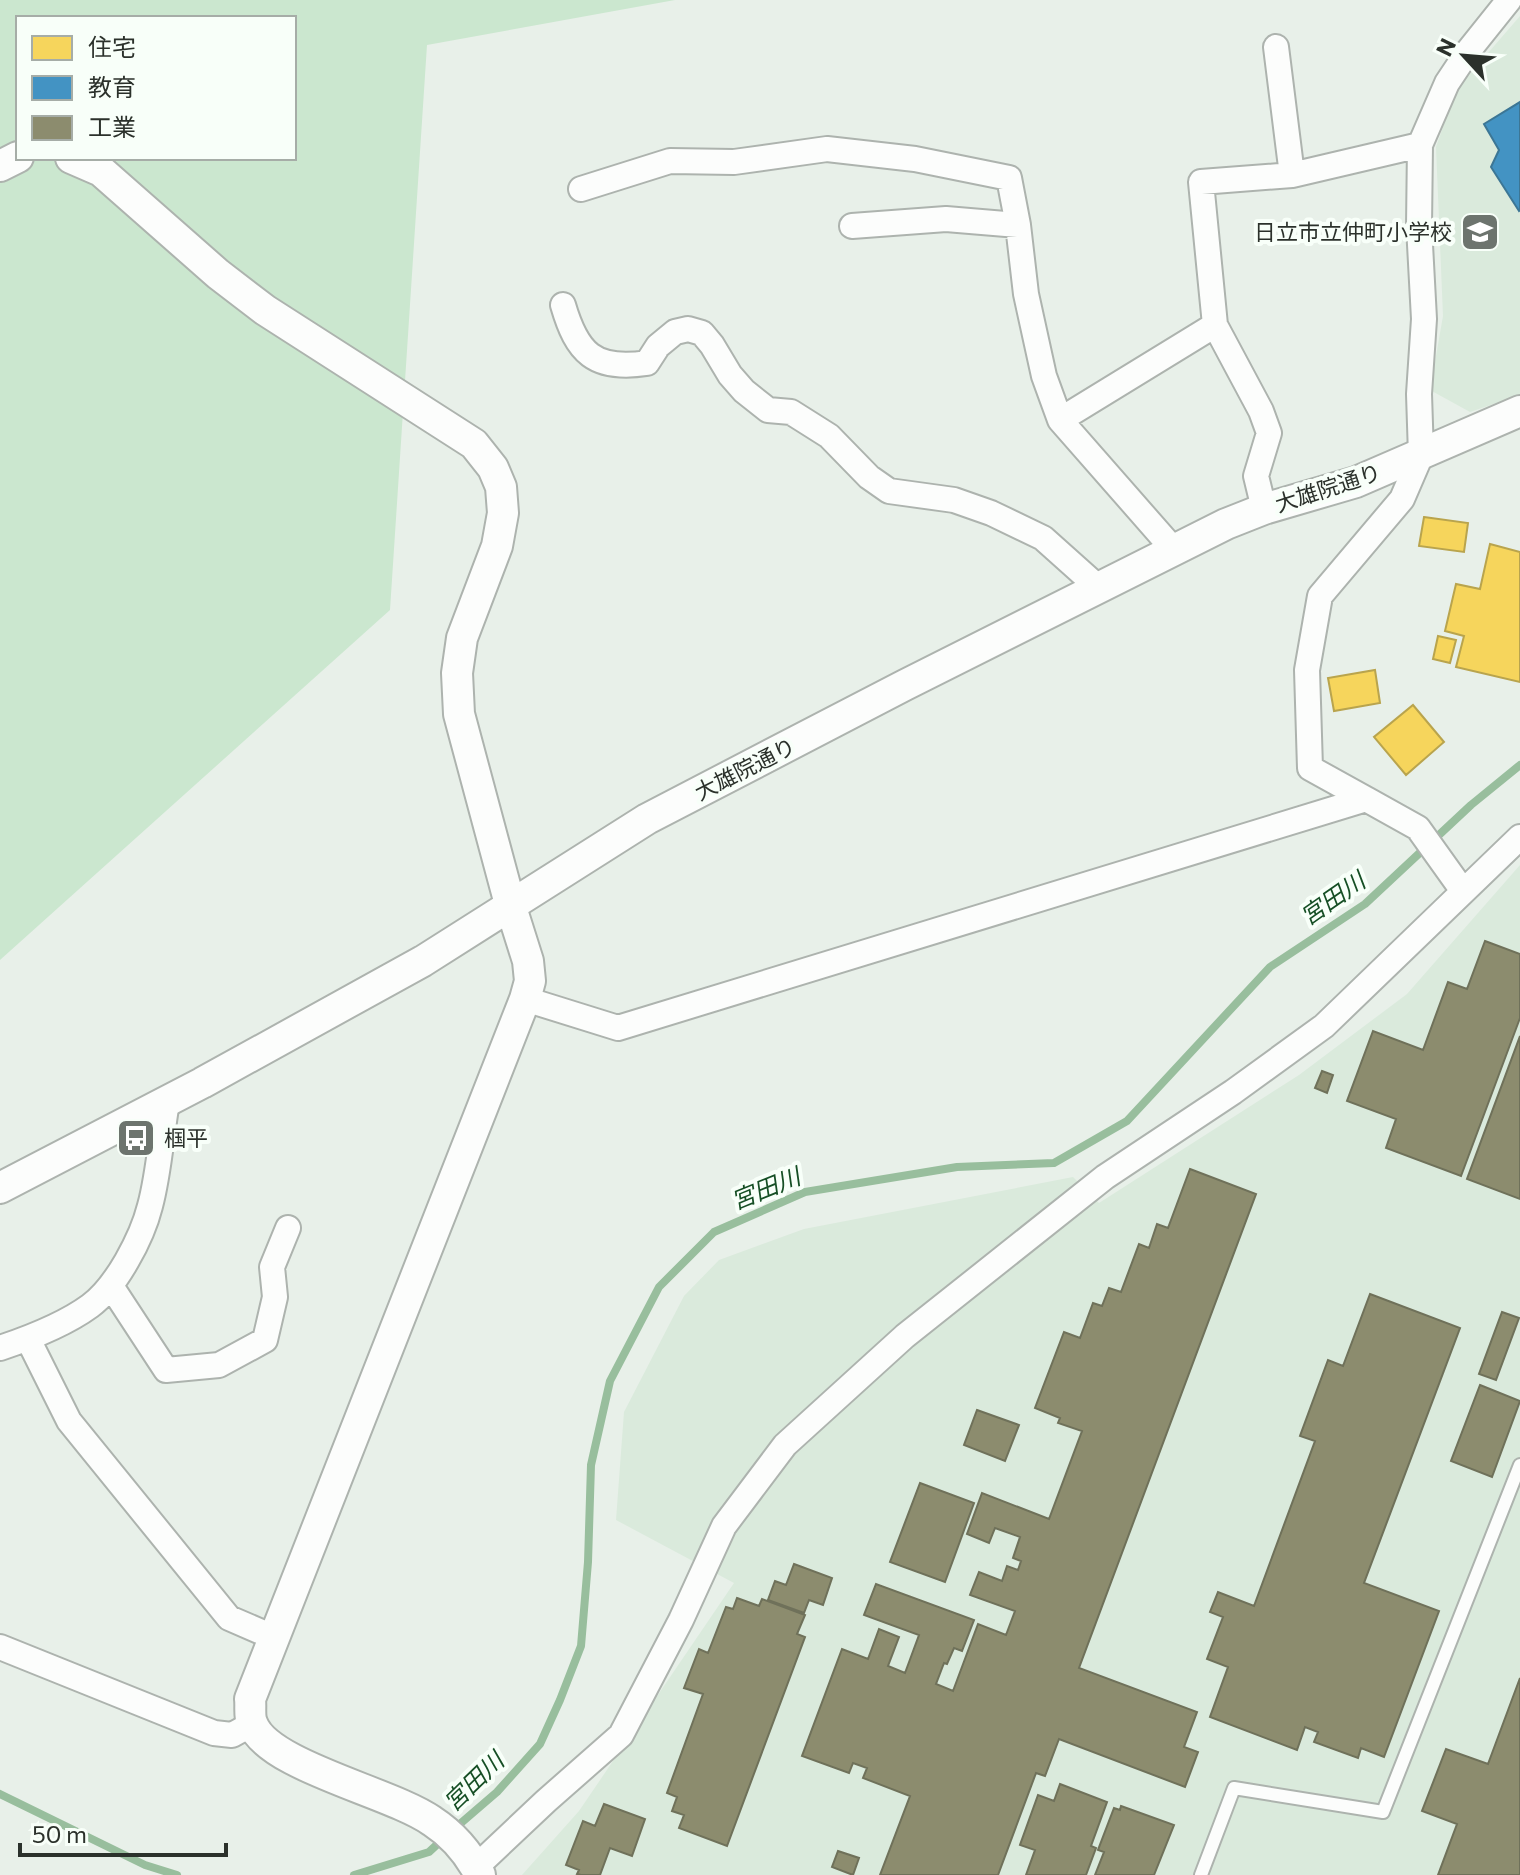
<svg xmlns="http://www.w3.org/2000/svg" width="1520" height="1875" font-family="Commissioner,'Noto Sans JP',sans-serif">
<rect width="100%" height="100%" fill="#e8f0e9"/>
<!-- built -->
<path fill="#daeadc" d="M1520,16V395L1470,412L1430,390L1443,316L1436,147L1456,90Z
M1520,865V1875H522L579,1811L734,1583L616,1520L624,1412L684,1296L719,1260L804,1229L1073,1177L1099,1203L1299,1075L1407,994Z"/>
<!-- green -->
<path fill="#cbe7cf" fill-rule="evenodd" d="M0,0H675L427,45L390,610L0,960ZM18,18H294V158H18Z"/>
<!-- homes -->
<path fill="#f6d55c" stroke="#b9a44d" stroke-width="2" d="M1424,517L1468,523L1464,552L1419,546Z
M1490,544L1520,552V682L1456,667L1464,636L1445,631L1456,584L1480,589Z
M1438,636L1456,640L1450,663L1433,659Z
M1375,670L1380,703L1334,711L1328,678Z
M1413,705L1444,742L1406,775L1374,737Z"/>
<!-- schools -->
<path fill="#4393c3" stroke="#3c7695" stroke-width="2" d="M1520,102V210L1519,211L1491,167L1499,150L1484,124Z"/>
<!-- industry -->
<path fill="#8c8c6e" stroke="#6f715a" stroke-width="2" d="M1485,941L1520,954V1018L1461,1176L1386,1148L1396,1119L1347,1101L1373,1031L1423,1050L1448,982L1467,989Z
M1520,1036V1199L1467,1179Z
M1322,1071L1333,1075L1327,1093L1315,1088Z
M1190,1169L1256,1194L1079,1668L1197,1712L1184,1747L1198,1752L1185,1787L1059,1739L1045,1776L1036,1773L998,1875H880L910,1796L863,1778L867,1768L853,1763L849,1773L802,1756L842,1649L868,1659L879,1629L899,1637L888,1666L905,1673L919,1635L864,1615L876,1584L974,1620L962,1651L954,1648L947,1664L944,1663L936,1684L953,1691L978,1624L1006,1635L1015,1611L970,1595L979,1572L1002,1581L1007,1566L1018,1570L1021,1561L1013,1558L1020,1537L995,1528L989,1543L967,1534L982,1493L1049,1519L1082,1431L1058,1423L1060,1418L1035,1408L1064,1332L1080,1338L1093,1303L1102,1306L1109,1288L1121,1292L1139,1244L1149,1248L1157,1224L1168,1228Z
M1370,1294L1460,1328L1364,1583L1439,1611L1384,1757L1361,1748L1358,1758L1314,1742L1318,1732L1305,1727L1297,1750L1210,1717L1228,1667L1207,1659L1223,1617L1210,1612L1218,1592L1254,1606L1315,1441L1300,1436L1328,1360L1343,1366Z
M1502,1312L1519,1318L1496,1380L1479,1374Z
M1480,1385L1520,1401L1492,1477L1451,1461Z
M977,1410L1019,1425L1005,1461L964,1445Z
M920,1483L974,1503L945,1582L890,1562Z
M794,1564L832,1578L823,1605L809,1600L804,1613L768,1600L775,1581L786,1585Z
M737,1598L759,1606L762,1599L805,1615L797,1634L805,1637L727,1846L679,1828L684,1815L672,1811L677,1797L667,1793L703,1694L684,1688L699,1649L708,1653L726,1607L733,1609Z
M1520,1678V1875H1438L1457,1824L1422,1811L1446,1749L1488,1764Z
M1060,1784L1107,1802L1091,1846L1096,1848L1086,1875H1026L1035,1850L1020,1845L1038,1795L1054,1801Z
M604,1804L645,1819L632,1856L610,1848L600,1875H581L577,1874L579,1870L566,1865L583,1821L595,1826Z
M1121,1806L1174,1825L1154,1875H1095L1104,1852L1098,1850L1114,1808L1120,1810Z
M838,1851L859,1858L853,1875L832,1867Z"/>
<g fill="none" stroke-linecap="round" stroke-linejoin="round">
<!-- stream -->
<path stroke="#98be9d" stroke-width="8" d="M0,1794L145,1865L177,1875
M454,1829L497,1792L540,1744L560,1700L581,1646L588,1562L591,1465L610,1381L659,1287L714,1232L805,1192L957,1167L1054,1163L1127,1121L1270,967L1365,904L1471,805L1520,765
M354,1875L429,1852L444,1838"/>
<defs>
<path id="service" d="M1201,1875L1234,1788L1383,1812L1520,1465"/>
<path id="minor" d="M1292,175L1420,145
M581,189L670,161L734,162L827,149L915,159L1009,178L1018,225L1026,294L1044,376L1060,420L1174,550
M852,226L946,219L1018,225
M563,305C577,353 594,371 647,363L658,346L675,332L688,329L702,333L712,345L730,375L744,391L768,410L791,412L829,436L869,477L889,491L954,500L991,513L1043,538L1100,589
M1060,420L1215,325
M1264,509L1256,476L1269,433L1261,411L1215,325L1201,182L1292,175L1276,47
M1366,799L1310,768L1307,670L1320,596L1402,499L1421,455L1419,394L1424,319L1419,226L1420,145L1447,83L1469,50L1509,0
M525,999L618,1028L1366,799L1418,828L1463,891
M111,1286L166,1370L219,1365L265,1340L275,1297L272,1267L288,1228
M28,1339L69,1421L229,1618L273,1637
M0,1348C30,1338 64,1325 90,1306C116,1287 142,1238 150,1206C159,1173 161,1136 167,1102
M0,1647L214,1733L232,1735L252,1724
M476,1867L546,1801L621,1735L681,1620L724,1526L785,1445L905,1336L1105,1177L1233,1092L1324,1026L1520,837"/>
<path id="tertiary" d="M71,158L101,171L218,274L265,310L474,444L493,468L501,487L503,513L497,546L462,638L457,673L459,714L510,904L528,961L530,981L525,999L250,1699C251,1706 249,1716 252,1723C267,1766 391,1792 432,1821C452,1834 469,1854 480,1875
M0,166L18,157
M0,1188L202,1083L423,961L647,819L905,685L1226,524L1264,509L1356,482L1520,411"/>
</defs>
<!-- service casing -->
<use href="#service" stroke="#adb3ae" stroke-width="16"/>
<!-- minor casing -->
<use href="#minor" stroke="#adb3ae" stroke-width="28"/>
<!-- tertiary casing -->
<use href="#tertiary" stroke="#adb3ae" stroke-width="34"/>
<!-- service -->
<use href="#service" stroke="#fcfdfc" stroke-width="12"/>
<!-- minor -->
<use href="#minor" stroke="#fcfdfc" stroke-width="24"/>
<!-- tertiary -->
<use href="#tertiary" stroke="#fcfdfc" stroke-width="30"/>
</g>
<!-- icons -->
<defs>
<symbol id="school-square" viewBox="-11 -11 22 22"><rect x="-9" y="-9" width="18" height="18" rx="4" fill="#6d746e" stroke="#f8fff9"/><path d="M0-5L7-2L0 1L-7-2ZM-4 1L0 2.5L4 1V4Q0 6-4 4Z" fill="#fff"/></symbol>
<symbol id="bus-square" viewBox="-11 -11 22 22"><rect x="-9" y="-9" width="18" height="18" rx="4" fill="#6d746e" stroke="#f8fff9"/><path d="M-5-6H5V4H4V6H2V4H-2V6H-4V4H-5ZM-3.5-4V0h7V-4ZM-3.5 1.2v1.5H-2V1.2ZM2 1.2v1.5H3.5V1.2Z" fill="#fff"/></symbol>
</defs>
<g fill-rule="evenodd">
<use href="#school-square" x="1458" y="210" width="44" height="44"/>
<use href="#bus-square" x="114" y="1116" width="44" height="44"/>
</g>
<g text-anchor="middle" stroke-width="8" stroke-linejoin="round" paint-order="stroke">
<!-- poi labels -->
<g font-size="22" fill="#2b312b" stroke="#f8fff9" text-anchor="end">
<text x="1452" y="240">日立市立仲町小学校</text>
<text x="164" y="1146" text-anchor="start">椢平</text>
</g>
<!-- street labels -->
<g font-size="22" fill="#2b312b" stroke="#f8fff9">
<text transform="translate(1328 488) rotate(-18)" y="8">大雄院通り</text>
<text transform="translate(745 769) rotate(-27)" y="8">大雄院通り</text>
</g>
<!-- water labels -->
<g font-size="24" font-style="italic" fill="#164f25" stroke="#f8fff9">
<text transform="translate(1333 899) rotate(-35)" y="8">宮田川</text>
<text transform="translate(766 1189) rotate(-22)" y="8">宮田川</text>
<text transform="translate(474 1782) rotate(-44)" y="8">宮田川</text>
</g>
</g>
<!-- legend -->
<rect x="16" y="16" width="280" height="144" fill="#f8fff9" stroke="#a6ada7" stroke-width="2"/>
<rect x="32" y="36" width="40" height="24" fill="#f6d55c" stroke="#a6ada7" stroke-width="2"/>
<text x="88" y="56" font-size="24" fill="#2b312b">住宅</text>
<rect x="32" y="76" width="40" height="24" fill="#4393c3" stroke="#a6ada7" stroke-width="2"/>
<text x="88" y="96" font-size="24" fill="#2b312b">教育</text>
<rect x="32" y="116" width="40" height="24" fill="#8c8c6e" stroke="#a6ada7" stroke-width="2"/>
<text x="88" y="136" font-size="24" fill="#2b312b">工業</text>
<!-- north arrow -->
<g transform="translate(1464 56) rotate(296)" stroke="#f8fff9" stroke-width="6" paint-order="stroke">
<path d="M0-6L14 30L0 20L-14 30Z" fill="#2b312b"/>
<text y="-12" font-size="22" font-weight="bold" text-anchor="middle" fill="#2b312b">N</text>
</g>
<!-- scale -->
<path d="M20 1843v12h206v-12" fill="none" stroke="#2b312b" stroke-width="4"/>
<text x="32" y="1843" font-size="24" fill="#2b312b" stroke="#f8fff9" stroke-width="6" paint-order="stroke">50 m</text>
</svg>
